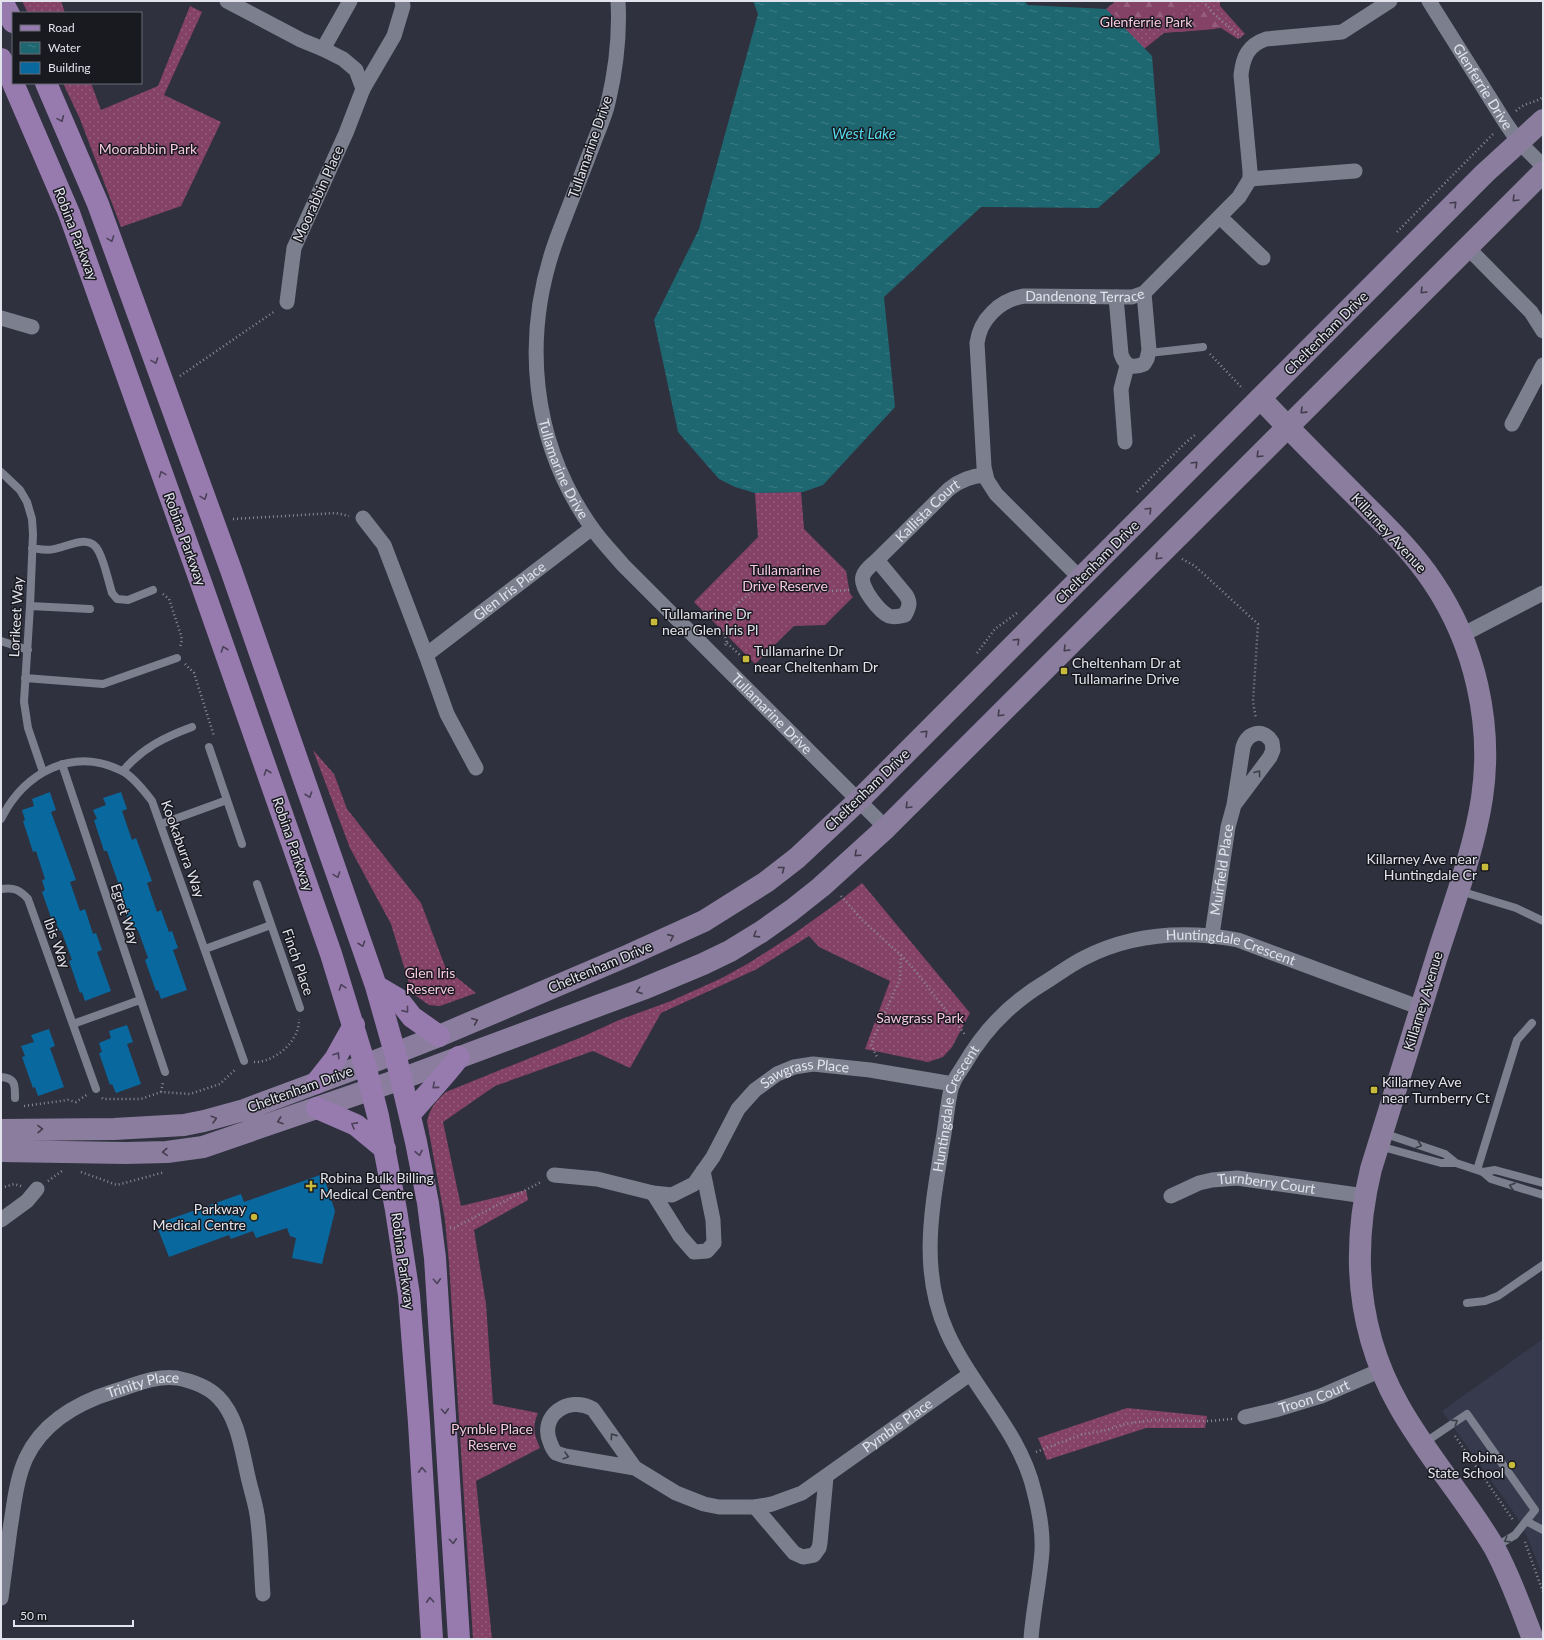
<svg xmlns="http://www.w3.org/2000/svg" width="1544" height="1640" font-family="Lato,sans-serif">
<defs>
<pattern id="grass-dots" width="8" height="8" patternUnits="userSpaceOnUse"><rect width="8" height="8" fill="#854267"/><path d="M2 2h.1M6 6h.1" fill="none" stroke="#965d7d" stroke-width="1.8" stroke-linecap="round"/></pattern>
<pattern id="forest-firs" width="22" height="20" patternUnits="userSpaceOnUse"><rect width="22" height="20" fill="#854267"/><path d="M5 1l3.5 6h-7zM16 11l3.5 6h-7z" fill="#965d7d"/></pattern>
<pattern id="water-ripples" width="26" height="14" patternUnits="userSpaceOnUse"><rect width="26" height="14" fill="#1e6670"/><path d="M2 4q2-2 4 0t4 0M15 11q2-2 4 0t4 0" fill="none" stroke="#3e7c85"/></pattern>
</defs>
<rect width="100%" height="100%" fill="#2f313e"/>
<!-- built -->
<path fill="#373a4d" d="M1543,1339V1577L1530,1543L1519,1520L1442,1411Z"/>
<!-- grass -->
<path fill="url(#grass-dots)" d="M22,1H61L65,13H28Z
M1116,1H1220V6L1245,34L1238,39L1221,28L1164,33L1144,49L1106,9Z
M190,6L202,12L164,95L221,122L181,206L121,227L80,119L63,83H91L101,110L158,86Z
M801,492L804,529L846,571L850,594L853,597L825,625L794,626L755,664L694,602L758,537L755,493Z
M313,750L334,774L347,809L421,903L446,969L476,993L440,1006L429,1005L412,993L391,924L350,848Z
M862,883L970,1013L952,1047L943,1057L928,1062L865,1049L890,981L819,947L809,936L757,969L661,1013L630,1068L593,1051L495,1086L443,1122L461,1206L526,1190L528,1200L474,1230L486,1304L493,1404L538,1413C532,1427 534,1434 540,1448L476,1481L492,1639H473L449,1263L445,1220L427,1121C430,1108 436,1101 446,1092L582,1037L619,1020L671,1001L722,978L749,963L791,936L837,903Z
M1127,1408L1207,1416L1205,1428H1146L1047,1460L1038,1438Z"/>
<!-- forest -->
<path fill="url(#forest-firs)" d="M1120,1H1191L1188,8L1171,13L1181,18L1192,17L1196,10L1198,11L1200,9C1208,10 1213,17 1218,24L1215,29L1178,32L1166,28L1162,21L1146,17L1123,22L1110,9L1115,6L1119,7Z"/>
<!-- water -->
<path fill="url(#water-ripples)" d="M753,1H1024L1028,5L1106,9L1152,56L1160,153L1098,208L981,207L884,297L895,407L823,485L803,492L755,493L735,487L719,479L678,432L654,320L699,229L758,14Z"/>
<!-- building -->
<path fill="#09699f" d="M50,792L56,810L51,812L76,880L70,882L80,911L85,909L93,934L96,933L102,950L97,952L111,991L85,1001L82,992L80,993L69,961L72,960L61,930L59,931L56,922L53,923L42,892L45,890L42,880L45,879L36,851L33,852L23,821L25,820L22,810L34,806L32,799Z
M121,792L127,809L122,811L132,840L136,838L152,881L147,883L157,912L161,910L169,932L172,931L178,948L173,950L187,990L161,999L158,990L156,991L145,960L148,958L138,930L135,931L132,922L129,923L119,892L121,891L107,851H104L94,820L97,819L93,810L106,805L103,798Z
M127,1025L133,1042L127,1044L141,1084L116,1093L112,1084L110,1085L99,1053L102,1052L99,1043L111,1038L109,1031Z
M49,1029L55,1046L50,1048L64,1087L38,1096L35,1087L33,1088L22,1057L25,1056L21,1046L34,1042L31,1035Z
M323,1174L335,1211L322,1264L292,1258L296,1238L290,1236L287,1228L256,1238L253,1231L231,1239L229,1235L169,1257L156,1224L241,1194L244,1202Z"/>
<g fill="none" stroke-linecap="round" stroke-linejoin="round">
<!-- path -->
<path stroke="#8b8c97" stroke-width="2.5" stroke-dasharray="1 3" stroke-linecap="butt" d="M1203,1L1214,14L1241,37
M1516,111C1525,102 1533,104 1543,97
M1397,232L1494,133
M1210,354L1243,389
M180,376L275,311
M1137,492L1184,444L1195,435
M233,519L336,513L349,516
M1182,559L1195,566L1258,624L1253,702L1256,719
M163,594L169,599L181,635L182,640L180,647
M727,643L743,658
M725,645L727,643L724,633L729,615L737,604L757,588L785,583L813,592L849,590
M977,653L995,629L1017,613
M185,664L194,673L214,736
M841,896L862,920L901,955L900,979L871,1044L877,1057
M901,955L913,968L966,1036
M254,1062C268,1063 288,1050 294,1037C298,1031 299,1025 299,1019
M161,1092L163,1082
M102,1098L103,1099H141L161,1092L190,1094L220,1084L236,1069
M24,1106L68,1100L76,1102L88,1094
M81,1172L117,1185L165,1172
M48,1181L62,1171
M1,1188L14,1184L21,1186
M450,1228H454L541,1182
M1455,1436L1513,1520
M1036,1452L1083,1434L1103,1431L1125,1424L1153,1420L1210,1421L1232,1419
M1525,1542L1543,1592"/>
<!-- lane -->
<path stroke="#7c7f8e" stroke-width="8" d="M1149,353L1203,347
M1,472L20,490L27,502L32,519L33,534L30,606L24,702L28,728L43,772
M32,548C39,549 47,551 54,549C68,547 90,532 99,552C105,564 108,580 112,593L117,599L128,600L153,590
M30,606L90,609
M1,641L28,650
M25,678L103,684L177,658
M209,747L242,844
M62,764L165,1072
M123,771C142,748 165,737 192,727
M1,819C24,773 72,746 122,771C133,776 145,792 152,801L244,1061
M161,824L227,800
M257,884L300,1008
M1,889C14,887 20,890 28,899L96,1089
M1460,891L1516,908L1543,921
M205,949L271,925
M73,1024L140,1000
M1,1077C16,1078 15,1086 15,1098
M1383,1133L1445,1154L1456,1163
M1379,1146L1441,1163H1456L1483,1172L1491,1179L1543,1195
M1477,1170L1517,1040L1532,1023
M1483,1172L1495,1170L1543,1183
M1467,1303L1485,1301L1498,1296L1543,1265
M1424,1443L1467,1414L1535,1510L1515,1535L1495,1547
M1526,1521L1543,1530"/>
<!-- street -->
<g stroke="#7c7f8e" stroke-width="15">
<path d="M227,1L301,40L323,49L343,59L356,70L363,89L346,133L294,248L287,302"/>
<path id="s1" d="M618,1C620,36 616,69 608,103C605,116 599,129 594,142C582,174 569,206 557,238C521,336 531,442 592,528C601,541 613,553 623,565L886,828"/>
<path id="s2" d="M1429,1L1505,122L1518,141L1543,166"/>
<path d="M323,49L350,1"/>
<path d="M363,89L394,36L403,6L402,1"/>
<path d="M1250,179L1355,171"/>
<path d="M1220,217L1263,258"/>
<path d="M1467,247L1531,312L1543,331"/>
<path d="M1116,297L1121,354C1125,366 1132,369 1144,364L1147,359L1149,350L1144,293"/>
<path d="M1,318L32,327"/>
<path d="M1512,424L1543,365"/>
<path d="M1125,442L1121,389L1127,366"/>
<path d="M363,518L384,545L426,655L447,714L476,768"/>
<path id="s3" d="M877,560C872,565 865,569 863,576C859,587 880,612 889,616C895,618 899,616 905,615C909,607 911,603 906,595L877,560L949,489C960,480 971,476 985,475"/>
<path id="s4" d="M1080,578L996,494L987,480L984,467L977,343C980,319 1000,300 1024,296L1132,297L1144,293L1239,197L1250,179V171L1241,75C1243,57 1248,45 1266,39L1342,32L1390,1"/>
<path d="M1462,635L1543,593"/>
<path id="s5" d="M426,655L592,528"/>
<path id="s6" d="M1212,935L1228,827L1234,805L1243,747C1248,732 1263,728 1272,742L1273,750L1270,757L1234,805"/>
<path id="s7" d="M554,1175L597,1179L653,1193L672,1195L694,1184L713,1157L738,1109L755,1090L777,1074L794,1067L813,1064L870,1070L953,1084"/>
<path d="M653,1193L680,1236L694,1252L707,1251L714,1243L713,1220L703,1171"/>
<path id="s8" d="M1171,1196L1199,1183L1212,1180L1237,1178L1365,1196"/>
<path d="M1,1220L27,1201L37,1189"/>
<path id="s9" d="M1245,1417L1275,1410L1321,1396L1381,1370"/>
<path id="s10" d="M635,1468L593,1409C568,1395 539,1416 550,1442C551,1445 553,1450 556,1453C558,1454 562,1455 565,1456L635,1468L676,1493L704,1504L719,1507H755L772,1504L802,1493L970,1374"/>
<path d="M755,1507L794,1553L803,1557L814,1555L819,1548L820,1543L826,1477"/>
<path id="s11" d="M1,1598C4,1575 7,1552 10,1529C14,1505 16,1480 26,1458C43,1422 79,1402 115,1391C135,1385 156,1375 177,1378C192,1381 207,1386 218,1397C239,1418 242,1453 249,1481C252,1494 257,1508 258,1522C261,1546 261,1570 263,1594"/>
<path id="s12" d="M1031,1639C1033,1610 1040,1580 1042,1551C1043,1531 1039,1510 1034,1491C1020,1431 972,1388 947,1332C919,1270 932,1209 942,1145C946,1126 947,1103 952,1085C955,1078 960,1071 964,1065C984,1030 1009,1004 1044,983C1057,975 1070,965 1084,958C1133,933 1184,930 1238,940L1421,1008"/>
</g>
<!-- secondary -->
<path stroke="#8a7d9e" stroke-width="22" d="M1260,398C1293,433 1327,467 1361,501C1386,526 1413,552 1433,582C1475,644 1493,724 1482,798C1474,850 1454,903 1438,953C1416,1025 1393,1097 1371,1169C1351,1251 1357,1332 1399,1406C1427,1456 1465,1498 1494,1547C1510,1576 1521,1608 1533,1639
M1,1130L114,1129L184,1125L204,1121L244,1110L365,1065L439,1036L629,955L704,921L766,882L797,858L858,801L1485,173L1543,120
M1,1151L126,1153L167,1152L203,1147L401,1079L643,989L703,964L730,951L761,932L792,910L821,887L886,828L1543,172"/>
<!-- primary -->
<path stroke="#977bae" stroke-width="22" d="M2,1L13,22
M1,59L13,82
M13,83L69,213L200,580L331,954L365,1065L378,1116L396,1210L409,1295L419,1423L432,1639
M46,83L98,204L231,570L376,986L395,1053L416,1142L428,1203L435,1258L459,1639
M376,986L398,999L412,1017L439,1036
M316,1083L335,1059L354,1025
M317,1108L356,1125L385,1149
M410,1114C426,1095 444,1077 459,1057"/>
</g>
<!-- one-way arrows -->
<defs><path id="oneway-chevron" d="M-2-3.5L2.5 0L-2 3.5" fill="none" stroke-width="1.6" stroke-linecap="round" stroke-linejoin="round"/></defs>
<g stroke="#4b4159">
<use href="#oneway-chevron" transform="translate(61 119) rotate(66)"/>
<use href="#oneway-chevron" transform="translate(111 239) rotate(70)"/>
<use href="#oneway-chevron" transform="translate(155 361) rotate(70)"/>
<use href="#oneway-chevron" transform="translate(162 474) rotate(-110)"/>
<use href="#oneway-chevron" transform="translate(204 497) rotate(70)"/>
<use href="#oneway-chevron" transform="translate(224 649) rotate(-109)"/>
<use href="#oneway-chevron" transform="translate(267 772) rotate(-109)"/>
<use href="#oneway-chevron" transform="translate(309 795) rotate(71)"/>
<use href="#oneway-chevron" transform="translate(337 875) rotate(70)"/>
<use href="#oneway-chevron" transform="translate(362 944) rotate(71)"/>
<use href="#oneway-chevron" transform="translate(342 987) rotate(-108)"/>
<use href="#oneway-chevron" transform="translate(406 1010) rotate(51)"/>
<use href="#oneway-chevron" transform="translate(337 1055) rotate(-57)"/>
<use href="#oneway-chevron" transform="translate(435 1086) rotate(139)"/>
<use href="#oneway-chevron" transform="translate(354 1125) rotate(-151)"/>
<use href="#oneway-chevron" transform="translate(419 1153) rotate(79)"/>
<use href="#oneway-chevron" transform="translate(437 1281) rotate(87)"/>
<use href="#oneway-chevron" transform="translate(445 1411) rotate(86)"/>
<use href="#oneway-chevron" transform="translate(422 1470) rotate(-93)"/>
<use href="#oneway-chevron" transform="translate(453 1541) rotate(86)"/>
<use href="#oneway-chevron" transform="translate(430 1600) rotate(-93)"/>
</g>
<g stroke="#413d4c">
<use href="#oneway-chevron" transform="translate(1515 199) rotate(135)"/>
<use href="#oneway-chevron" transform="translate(1454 204) rotate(-45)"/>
<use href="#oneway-chevron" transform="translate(1423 291) rotate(135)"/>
<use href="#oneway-chevron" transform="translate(1303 411) rotate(136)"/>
<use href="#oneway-chevron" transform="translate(1259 455) rotate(135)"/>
<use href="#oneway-chevron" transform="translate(1195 464) rotate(-45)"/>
<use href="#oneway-chevron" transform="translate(1149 510) rotate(-45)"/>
<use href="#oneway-chevron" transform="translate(1158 557) rotate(135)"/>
<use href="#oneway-chevron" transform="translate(1017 641) rotate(-45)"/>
<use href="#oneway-chevron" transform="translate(1066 649) rotate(135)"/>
<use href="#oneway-chevron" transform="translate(1000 714) rotate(135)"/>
<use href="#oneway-chevron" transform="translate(925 733) rotate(-45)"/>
<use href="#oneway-chevron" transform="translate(908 806) rotate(135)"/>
<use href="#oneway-chevron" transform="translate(857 854) rotate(138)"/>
<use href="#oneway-chevron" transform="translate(782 869) rotate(-38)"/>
<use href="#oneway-chevron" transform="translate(756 935) rotate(148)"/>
<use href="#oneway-chevron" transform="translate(671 937) rotate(-24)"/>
<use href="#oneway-chevron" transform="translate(639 991) rotate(160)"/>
<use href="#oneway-chevron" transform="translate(475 1021) rotate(-23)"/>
<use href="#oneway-chevron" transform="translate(214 1119) rotate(-15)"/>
<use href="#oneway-chevron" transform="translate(280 1121) rotate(161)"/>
<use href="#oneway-chevron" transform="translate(40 1129) rotate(-1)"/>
<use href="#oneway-chevron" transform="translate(165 1152) rotate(177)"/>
</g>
<g stroke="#3c3d46">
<use href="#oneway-chevron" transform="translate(1258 773) rotate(-53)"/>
<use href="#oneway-chevron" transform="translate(1419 1145) rotate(18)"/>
<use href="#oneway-chevron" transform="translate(1512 1186) rotate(-164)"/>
<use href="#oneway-chevron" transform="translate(1455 1422) rotate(-33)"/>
<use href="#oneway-chevron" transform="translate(613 1436) rotate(-125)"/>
<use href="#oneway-chevron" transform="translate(566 1456) rotate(15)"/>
<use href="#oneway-chevron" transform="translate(1507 1540) rotate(148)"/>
</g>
<!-- markers -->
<g fill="#c8bb3b" stroke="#191a20" stroke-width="1.5">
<rect x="650" y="618" width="8" height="8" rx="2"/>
<rect x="742" y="655" width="8" height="8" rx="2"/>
<rect x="1060" y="667" width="8" height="8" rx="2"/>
<rect x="1481" y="863" width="8" height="8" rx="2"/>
<rect x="1370" y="1086" width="8" height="8" rx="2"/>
<path d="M309 1180h4v4h4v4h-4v4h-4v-4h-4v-4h4z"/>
<circle cx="254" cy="1217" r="4"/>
<circle cx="1512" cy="1465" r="4"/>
</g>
<g text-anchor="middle" stroke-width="3" stroke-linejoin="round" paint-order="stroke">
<!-- park labels -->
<g font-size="14" fill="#f6c9df" stroke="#191a20">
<text x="1146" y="27">Glenferrie Park</text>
<text x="148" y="154">Moorabbin Park</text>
<text x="785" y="575">Tullamarine<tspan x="785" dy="16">Drive Reserve</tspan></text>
<text x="430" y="978">Glen Iris<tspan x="430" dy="16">Reserve</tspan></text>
<text x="920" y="1023">Sawgrass Park</text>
<text x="492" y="1434">Pymble Place<tspan x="492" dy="16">Reserve</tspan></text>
</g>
<!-- street labels -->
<g font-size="14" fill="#e2e3ec" stroke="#191a20">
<text dy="5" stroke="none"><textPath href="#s2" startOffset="101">Glenferrie Drive</textPath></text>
<text transform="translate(590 147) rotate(-71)" y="5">Tullamarine Drive</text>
<text transform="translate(318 194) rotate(-66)" y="5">Moorabbin Place</text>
<text transform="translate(76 234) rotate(69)" y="5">Robina Parkway</text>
<text dy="5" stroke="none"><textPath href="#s4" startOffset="405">Dandenong Terrace</textPath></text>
<text transform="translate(1326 333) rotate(-45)" y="5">Cheltenham Drive</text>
<text dy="5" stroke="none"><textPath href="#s1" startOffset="485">Tullamarine Drive</textPath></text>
<text dy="5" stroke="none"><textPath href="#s3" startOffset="225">Kallista Court</textPath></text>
<text transform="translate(1389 533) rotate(47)" y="5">Killarney Avenue</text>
<text transform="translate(185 539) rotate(70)" y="5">Robina Parkway</text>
<text transform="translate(1097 562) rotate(-45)" y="5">Cheltenham Drive</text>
<text dy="5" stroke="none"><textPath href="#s5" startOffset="105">Glen Iris Place</textPath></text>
<text transform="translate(16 617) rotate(-87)" y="5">Lorikeet Way</text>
<text dy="5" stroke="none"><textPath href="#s1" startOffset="810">Tullamarine Drive</textPath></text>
<text transform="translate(867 790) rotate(-44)" y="5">Cheltenham Drive</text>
<text transform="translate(293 844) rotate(71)" y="5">Robina Parkway</text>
<text transform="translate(183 849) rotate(70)" y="5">Kookaburra Way</text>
<text dy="5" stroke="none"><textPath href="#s6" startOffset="66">Muirfield Place</textPath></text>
<text transform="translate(125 914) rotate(72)" y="5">Egret Way</text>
<text transform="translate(57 943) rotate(70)" y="5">Ibis Way</text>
<text dy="5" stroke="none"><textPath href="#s12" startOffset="921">Huntingdale Crescent</textPath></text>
<text transform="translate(298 962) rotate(71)" y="5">Finch Place</text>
<text transform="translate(600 967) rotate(-23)" y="5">Cheltenham Drive</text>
<text transform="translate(1423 1001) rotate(-73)" y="5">Killarney Avenue</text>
<text dy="5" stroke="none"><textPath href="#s7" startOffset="312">Sawgrass Place</textPath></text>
<text transform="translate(300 1089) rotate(-20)" y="5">Cheltenham Drive</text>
<text dy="5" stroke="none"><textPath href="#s12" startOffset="561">Huntingdale Crescent</textPath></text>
<text dy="5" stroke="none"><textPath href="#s8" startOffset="99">Turnberry Court</textPath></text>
<text transform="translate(403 1261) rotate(82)" y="5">Robina Parkway</text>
<text dy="5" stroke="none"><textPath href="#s11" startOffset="286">Trinity Place</textPath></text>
<text dy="5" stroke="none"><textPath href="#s9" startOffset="72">Troon Court</textPath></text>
<text dy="5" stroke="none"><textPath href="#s10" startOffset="533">Pymble Place</textPath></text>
</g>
<!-- poi labels -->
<g font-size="14" fill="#e2e3ec" stroke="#191a20" text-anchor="start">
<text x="662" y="619">Tullamarine Dr<tspan x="662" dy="16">near Glen Iris Pl</tspan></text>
<text x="754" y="656">Tullamarine Dr<tspan x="754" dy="16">near Cheltenham Dr</tspan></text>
<text x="1072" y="668">Cheltenham Dr at<tspan x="1072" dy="16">Tullamarine Drive</tspan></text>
<text x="1477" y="864" text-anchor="end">Killarney Ave near<tspan x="1477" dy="16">Huntingdale Cr</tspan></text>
<text x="1382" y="1087">Killarney Ave<tspan x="1382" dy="16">near Turnberry Ct</tspan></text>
<text x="320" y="1183">Robina Bulk Billing<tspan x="320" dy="16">Medical Centre</tspan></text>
<text x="246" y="1214" text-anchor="end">Parkway<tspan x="246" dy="16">Medical Centre</tspan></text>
<text x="1504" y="1462" text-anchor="end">Robina<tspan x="1504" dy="16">State School</tspan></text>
</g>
<!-- water labels -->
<g font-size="15" font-style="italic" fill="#55dbed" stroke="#191a20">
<text x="864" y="139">West Lake</text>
</g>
</g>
<!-- border -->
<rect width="1544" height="1640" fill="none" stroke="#e2e3ec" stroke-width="4"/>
<!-- legend -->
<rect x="12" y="12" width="130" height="72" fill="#191a20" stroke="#696a72"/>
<rect x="20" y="25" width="20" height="6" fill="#977bae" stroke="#696a72"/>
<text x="48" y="32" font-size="12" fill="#e2e3ec">Road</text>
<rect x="20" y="42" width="20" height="12" fill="url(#water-ripples)" stroke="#696a72"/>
<text x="48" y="52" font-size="12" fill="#e2e3ec">Water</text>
<rect x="20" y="62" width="20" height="12" fill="#09699f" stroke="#696a72"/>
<text x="48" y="72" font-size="12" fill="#e2e3ec">Building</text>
<!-- scale -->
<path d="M14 1620v6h119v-6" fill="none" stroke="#e2e3ec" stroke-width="2"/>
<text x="20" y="1620" font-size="12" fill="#e2e3ec" stroke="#191a20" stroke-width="3" paint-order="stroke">50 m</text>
</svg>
